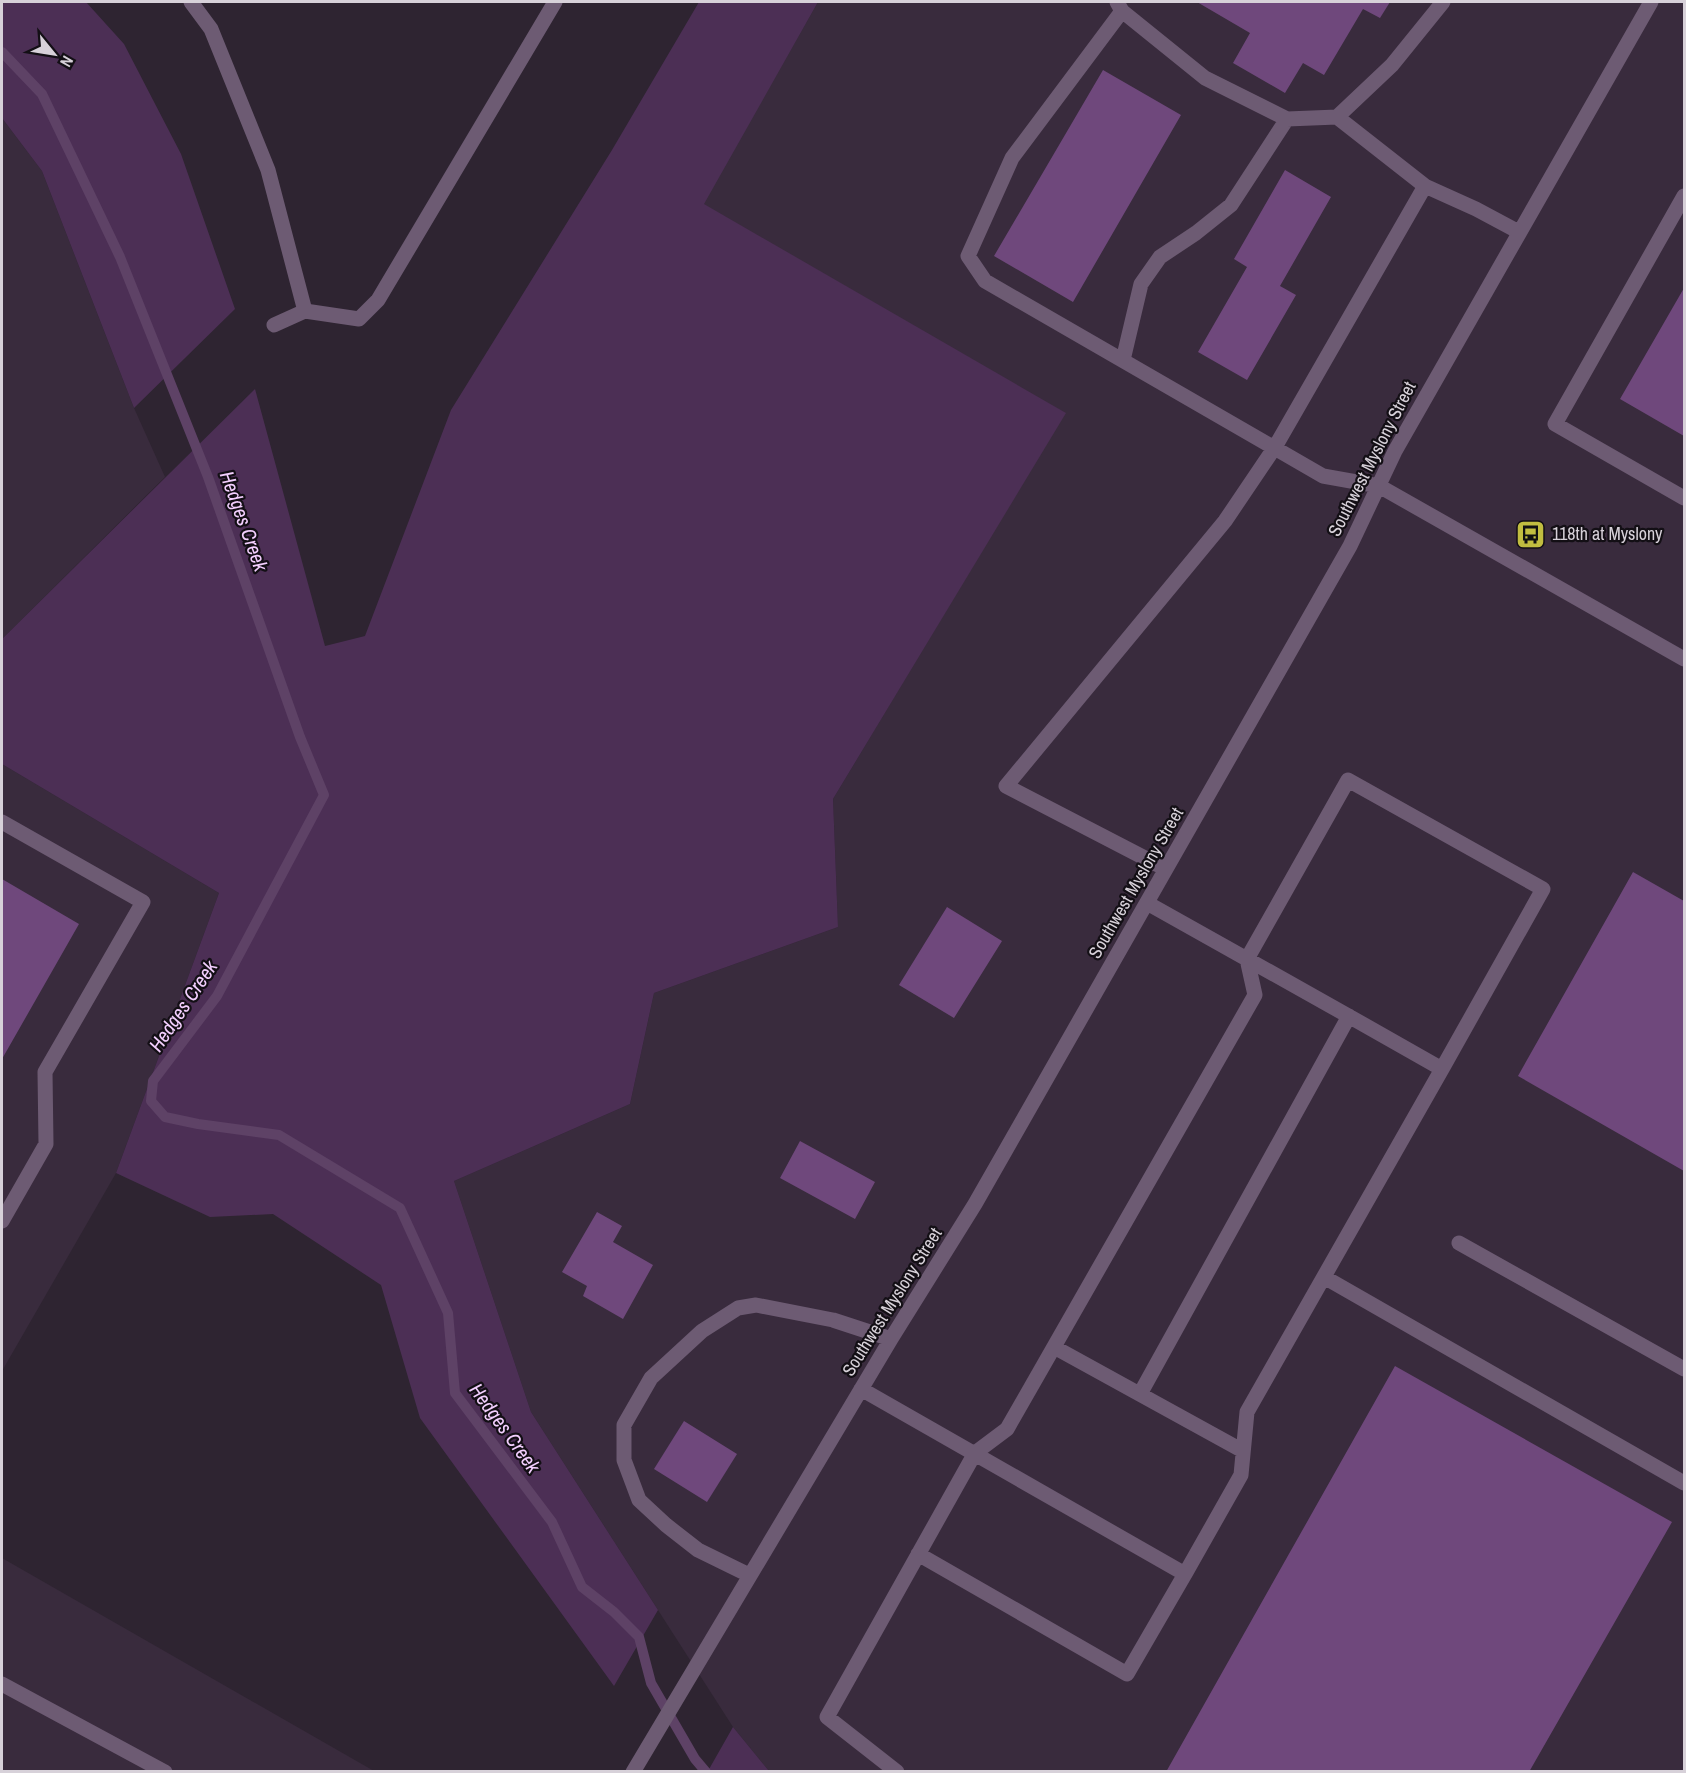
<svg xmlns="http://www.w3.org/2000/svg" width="1686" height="1773" font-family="'Archivo Narrow',sans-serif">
<rect width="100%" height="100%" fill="#2e2431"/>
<!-- built -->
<path fill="#392b3d" d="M818,2H1684V1771H769L733,1727L531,1412L454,1181L630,1104L654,993L838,927L833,799L1065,413L703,204Z
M2,118L42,171L134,408L165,477L2,639Z
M2,764L219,893L116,1173L2,1371Z
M2,1558L374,1771H2Z"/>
<!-- green -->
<path fill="#4c2f55" d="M2,2H86L124,44L181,154L235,309L134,408L42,171L2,118Z
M699,2H818L704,204L1066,413L833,799L838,927L654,993L630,1104L454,1181L531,1412L658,1610L614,1686L420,1418L381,1285L273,1214L210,1217L116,1173L219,893L2,764V639L255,389L325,646L365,636L451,410L612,150Z
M733,1727L769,1771H708Z"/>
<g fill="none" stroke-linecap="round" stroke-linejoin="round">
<!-- stream -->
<path stroke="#5e4266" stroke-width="10" d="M2,52L42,94L120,257L208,477L300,737L324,795L217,996L153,1081L151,1101L165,1117L198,1124L279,1135L400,1208L448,1313L455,1393L552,1522L582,1587L614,1612L639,1637L651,1683L695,1759L706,1772"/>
</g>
<!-- building -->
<path fill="#6f487c" d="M1197,2H1273L1275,3L1276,2H1390L1380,18L1363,9L1324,75L1303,63L1285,93L1233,63L1250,33Z
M1103,70L1181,115L1073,302L994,256Z
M1285,170L1331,197L1280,286L1296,295L1247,380L1198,352L1247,267L1234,259Z
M1684,288V436L1620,399Z
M1633,872L1684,901V1171L1518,1076Z
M2,879L79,924L2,1059Z
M947,907L1002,941L954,1018L899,985Z
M800,1141L875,1182L855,1219L780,1178Z
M597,1212L622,1226L613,1242L653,1265L623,1319L583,1296L587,1286L562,1272Z
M1395,1366L1672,1522L1529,1772H1166Z
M684,1421L737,1454L707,1502L654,1469Z"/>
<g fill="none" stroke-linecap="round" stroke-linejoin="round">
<!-- minor -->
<path stroke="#6d5b73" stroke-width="15" d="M191,2L211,29L268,170L305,311
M1117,2L1122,11L1205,78L1287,119L1337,117L1425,186L1476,209L1519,232
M1122,11L1012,158L968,256L985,281L1323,476L1379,486L1684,659
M1337,117L1392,65L1443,2
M1684,196L1555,424L1684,498
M274,325L305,311L359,319L378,300L555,2
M1123,360L1141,284L1160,257L1196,233L1231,205L1287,119
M2,822L143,902L45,1072L46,1144L2,1221
M1166,869L1006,786L1225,521L1275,447L1425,186
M1459,1243L1684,1369
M1324,1277L1684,1483
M1054,1347L1243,1451
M861,1389L1185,1574L1241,1475L1247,1412L1442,1069
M1140,1394L1349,1016
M918,1554L1127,1674L1185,1574
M749,1575L698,1550L666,1525L639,1500L624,1460V1425L651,1378L702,1331L738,1308L756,1305L833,1320L891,1339
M2,1684L165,1772
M633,1772L891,1339L975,1204L1350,546L1395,451L1651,2
M897,1772L827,1717L975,1453L1007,1429L1255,995L1247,959L1348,780L1543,889L1442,1069C1344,1013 1245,958 1147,903"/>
</g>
<!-- icons -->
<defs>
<symbol id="bus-square" viewBox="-11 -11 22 22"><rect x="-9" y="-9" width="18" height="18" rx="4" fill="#c1bd40" stroke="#130f15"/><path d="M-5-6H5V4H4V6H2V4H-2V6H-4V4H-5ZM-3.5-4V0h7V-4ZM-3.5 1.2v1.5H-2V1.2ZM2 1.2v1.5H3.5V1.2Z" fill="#111"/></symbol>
</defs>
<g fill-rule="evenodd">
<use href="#bus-square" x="1514" y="518" width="33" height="33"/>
</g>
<g text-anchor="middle" stroke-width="4.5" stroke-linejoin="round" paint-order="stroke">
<!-- street labels -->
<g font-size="18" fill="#d7d1d9" stroke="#130f15">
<text transform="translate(1372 459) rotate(-63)" y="6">Southwest Myslony Street</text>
<text transform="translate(1136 883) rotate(-60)" y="6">Southwest Myslony Street</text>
<text transform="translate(892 1302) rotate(-58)" y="6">Southwest Myslony Street</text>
</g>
<!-- poi labels -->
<g font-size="18" fill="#d7d1d9" stroke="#130f15" text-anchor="start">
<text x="1552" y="540">118th at Myslony</text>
</g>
<!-- water labels -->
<g font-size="20" font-style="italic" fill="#f3cffe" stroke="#130f15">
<text transform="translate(244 521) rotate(70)" y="7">Hedges Creek</text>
<text transform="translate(183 1006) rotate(-56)" y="7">Hedges Creek</text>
<text transform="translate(505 1428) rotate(54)" y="7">Hedges Creek</text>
</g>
</g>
<!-- border -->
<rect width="1686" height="1773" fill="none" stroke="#d7d1d9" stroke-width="6"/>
<!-- north arrow -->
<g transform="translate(54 54) rotate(120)" stroke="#130f15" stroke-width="4.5" paint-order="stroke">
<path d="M0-4.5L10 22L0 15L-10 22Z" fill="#d7d1d9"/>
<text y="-9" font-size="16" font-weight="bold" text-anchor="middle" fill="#d7d1d9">N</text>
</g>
</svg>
